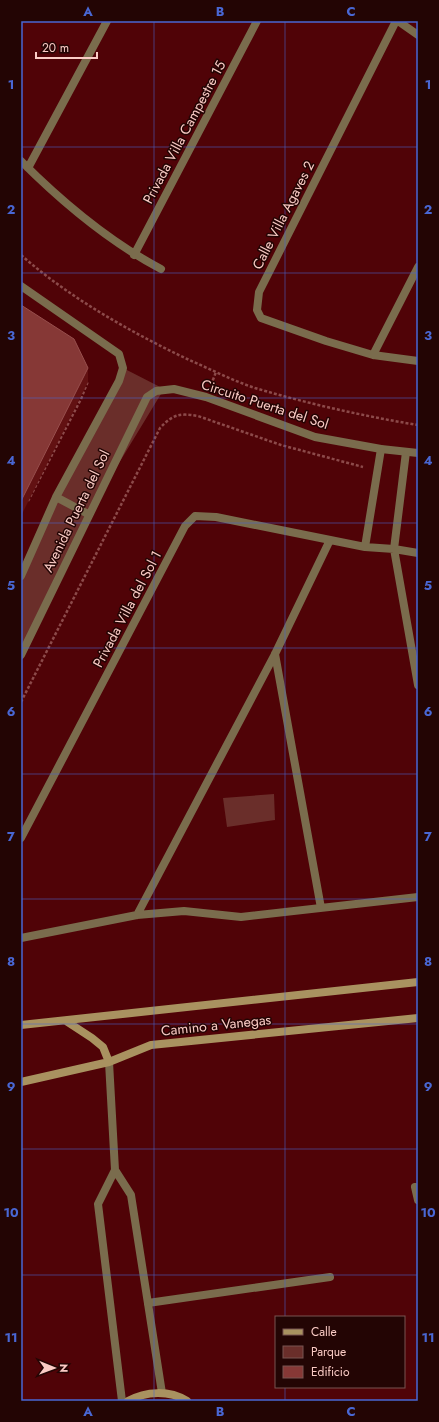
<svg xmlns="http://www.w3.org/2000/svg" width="439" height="1422" font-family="Jost,sans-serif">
<rect width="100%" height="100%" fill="#500307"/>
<!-- green -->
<path fill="#6a2e2a" d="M123,368L164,389L88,514L21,655V575Z
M274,794L275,820L227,827L223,798Z"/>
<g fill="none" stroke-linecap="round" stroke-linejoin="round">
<!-- path -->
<path stroke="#8c4a4a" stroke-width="2.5" stroke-dasharray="3 2" stroke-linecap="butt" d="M21,255C70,298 127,330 185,358C208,368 231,380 255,388C309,404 363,416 418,425
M211,385L216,372
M28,501L81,399L88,381
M21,702L160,428C173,414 180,413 198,416L281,445L363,467"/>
<!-- service -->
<path stroke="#7a6c4d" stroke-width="8" d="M148,1303L330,1277"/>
<!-- minor -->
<path stroke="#7a6c4d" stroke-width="8" d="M396,21L259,292L257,310L261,318L326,341L373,355L418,361
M398,21L418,35
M21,161C63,203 108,241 161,269
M28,168L107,21
M134,255L257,21
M373,355L418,267
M406,452L394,549L418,685
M365,547L381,449
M275,654L321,908
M21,838L185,526L195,516L216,517L365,547L394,549L418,553
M137,915L275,654L330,540
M21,938L137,915L184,911L241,917L418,897
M415,1187L418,1200"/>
<!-- tertiary -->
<path stroke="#7a6c4d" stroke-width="8" d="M21,286L119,354L123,368L119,381L56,497L21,576
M56,497L88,514
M21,655L147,397L156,391L174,389L206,397L315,437L381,449L418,453
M109,1062L115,1170L98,1204L122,1401
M115,1170L131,1195L162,1393"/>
<!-- secondary -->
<path stroke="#a99260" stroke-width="8" d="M66,1021L92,1038L103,1047L109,1062
M21,1025L418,982
M21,1082L109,1062L151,1045L418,1018
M128,1401C146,1391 169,1390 187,1401"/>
</g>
<!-- shaded-wall -->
<path fill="#621112" d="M88,368V382L21,516V501Z"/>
<!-- building -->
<path fill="#863836" stroke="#984f4d" d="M21,305L74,339L88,368L21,501Z"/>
<!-- grid -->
<path fill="none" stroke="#4967d4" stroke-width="1" stroke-opacity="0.55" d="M154,21V1401M285,21V1317M21,147H418M21,273H418M21,398H418M21,523H418M21,648H418M21,774H418M21,899H418M21,1024H418M21,1149H418M21,1275H418M285,1387V1401"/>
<g text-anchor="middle" stroke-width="3" stroke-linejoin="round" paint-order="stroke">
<!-- street labels -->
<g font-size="14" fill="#facbc5" stroke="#230504">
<text transform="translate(184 132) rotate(-62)" y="5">Privada Villa Campestre 15</text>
<text transform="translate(283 215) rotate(-63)" y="5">Calle Villa Agaves 2</text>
<text transform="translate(265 404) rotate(18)" y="5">Circuito Puerta del Sol</text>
<text transform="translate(76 511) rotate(-64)" y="5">Avenida Puerta del Sol</text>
<text transform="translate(127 609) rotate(-62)" y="5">Privada Villa del Sol 1</text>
<text transform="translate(216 1025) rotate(-6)" y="5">Camino a Vanegas</text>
</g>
</g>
<!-- border -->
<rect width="439" height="1422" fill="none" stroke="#230504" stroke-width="44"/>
<!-- legend -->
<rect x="275" y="1316" width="130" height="72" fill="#230504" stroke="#795451"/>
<rect x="283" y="1329" width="20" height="6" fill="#a99260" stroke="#795451"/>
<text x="311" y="1336" font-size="12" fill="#facbc5">Calle</text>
<rect x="283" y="1346" width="20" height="12" fill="#6a2e2a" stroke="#795451"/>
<text x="311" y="1356" font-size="12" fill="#facbc5">Parque</text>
<rect x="283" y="1366" width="20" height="12" fill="#863836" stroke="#795451"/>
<text x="311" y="1376" font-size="12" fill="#facbc5">Edificio</text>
<!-- north arrow -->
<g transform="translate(54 1368) rotate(91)" stroke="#230504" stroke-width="3" paint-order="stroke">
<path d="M0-3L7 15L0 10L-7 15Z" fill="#facbc5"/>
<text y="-6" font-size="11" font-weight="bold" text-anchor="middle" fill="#facbc5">N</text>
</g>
<!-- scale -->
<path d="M36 52v6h61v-6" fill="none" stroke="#facbc5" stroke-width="2"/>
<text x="42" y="52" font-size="12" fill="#facbc5" stroke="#230504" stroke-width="3" paint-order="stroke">20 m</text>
<rect x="22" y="22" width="395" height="1378" fill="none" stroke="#4967d4" stroke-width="1.5"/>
<g font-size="13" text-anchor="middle" font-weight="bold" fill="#4967d4">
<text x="88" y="16">A</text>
<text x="220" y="16">B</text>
<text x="351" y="16">C</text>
<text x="11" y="89">1</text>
<text x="428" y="89">1</text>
<text x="11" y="214">2</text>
<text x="428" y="214">2</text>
<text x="11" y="340">3</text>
<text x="428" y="340">3</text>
<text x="11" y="465">4</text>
<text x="428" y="465">4</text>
<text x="11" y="590">5</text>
<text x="428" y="590">5</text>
<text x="11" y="716">6</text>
<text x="428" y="716">6</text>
<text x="11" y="841">7</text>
<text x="428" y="841">7</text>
<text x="11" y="966">8</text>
<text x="428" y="966">8</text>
<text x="11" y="1091">9</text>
<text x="428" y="1091">9</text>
<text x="11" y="1217">10</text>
<text x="428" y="1217">10</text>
<text x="11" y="1342">11</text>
<text x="428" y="1342">11</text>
<text x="88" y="1416">A</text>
<text x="220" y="1416">B</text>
<text x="351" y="1416">C</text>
</g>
</svg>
